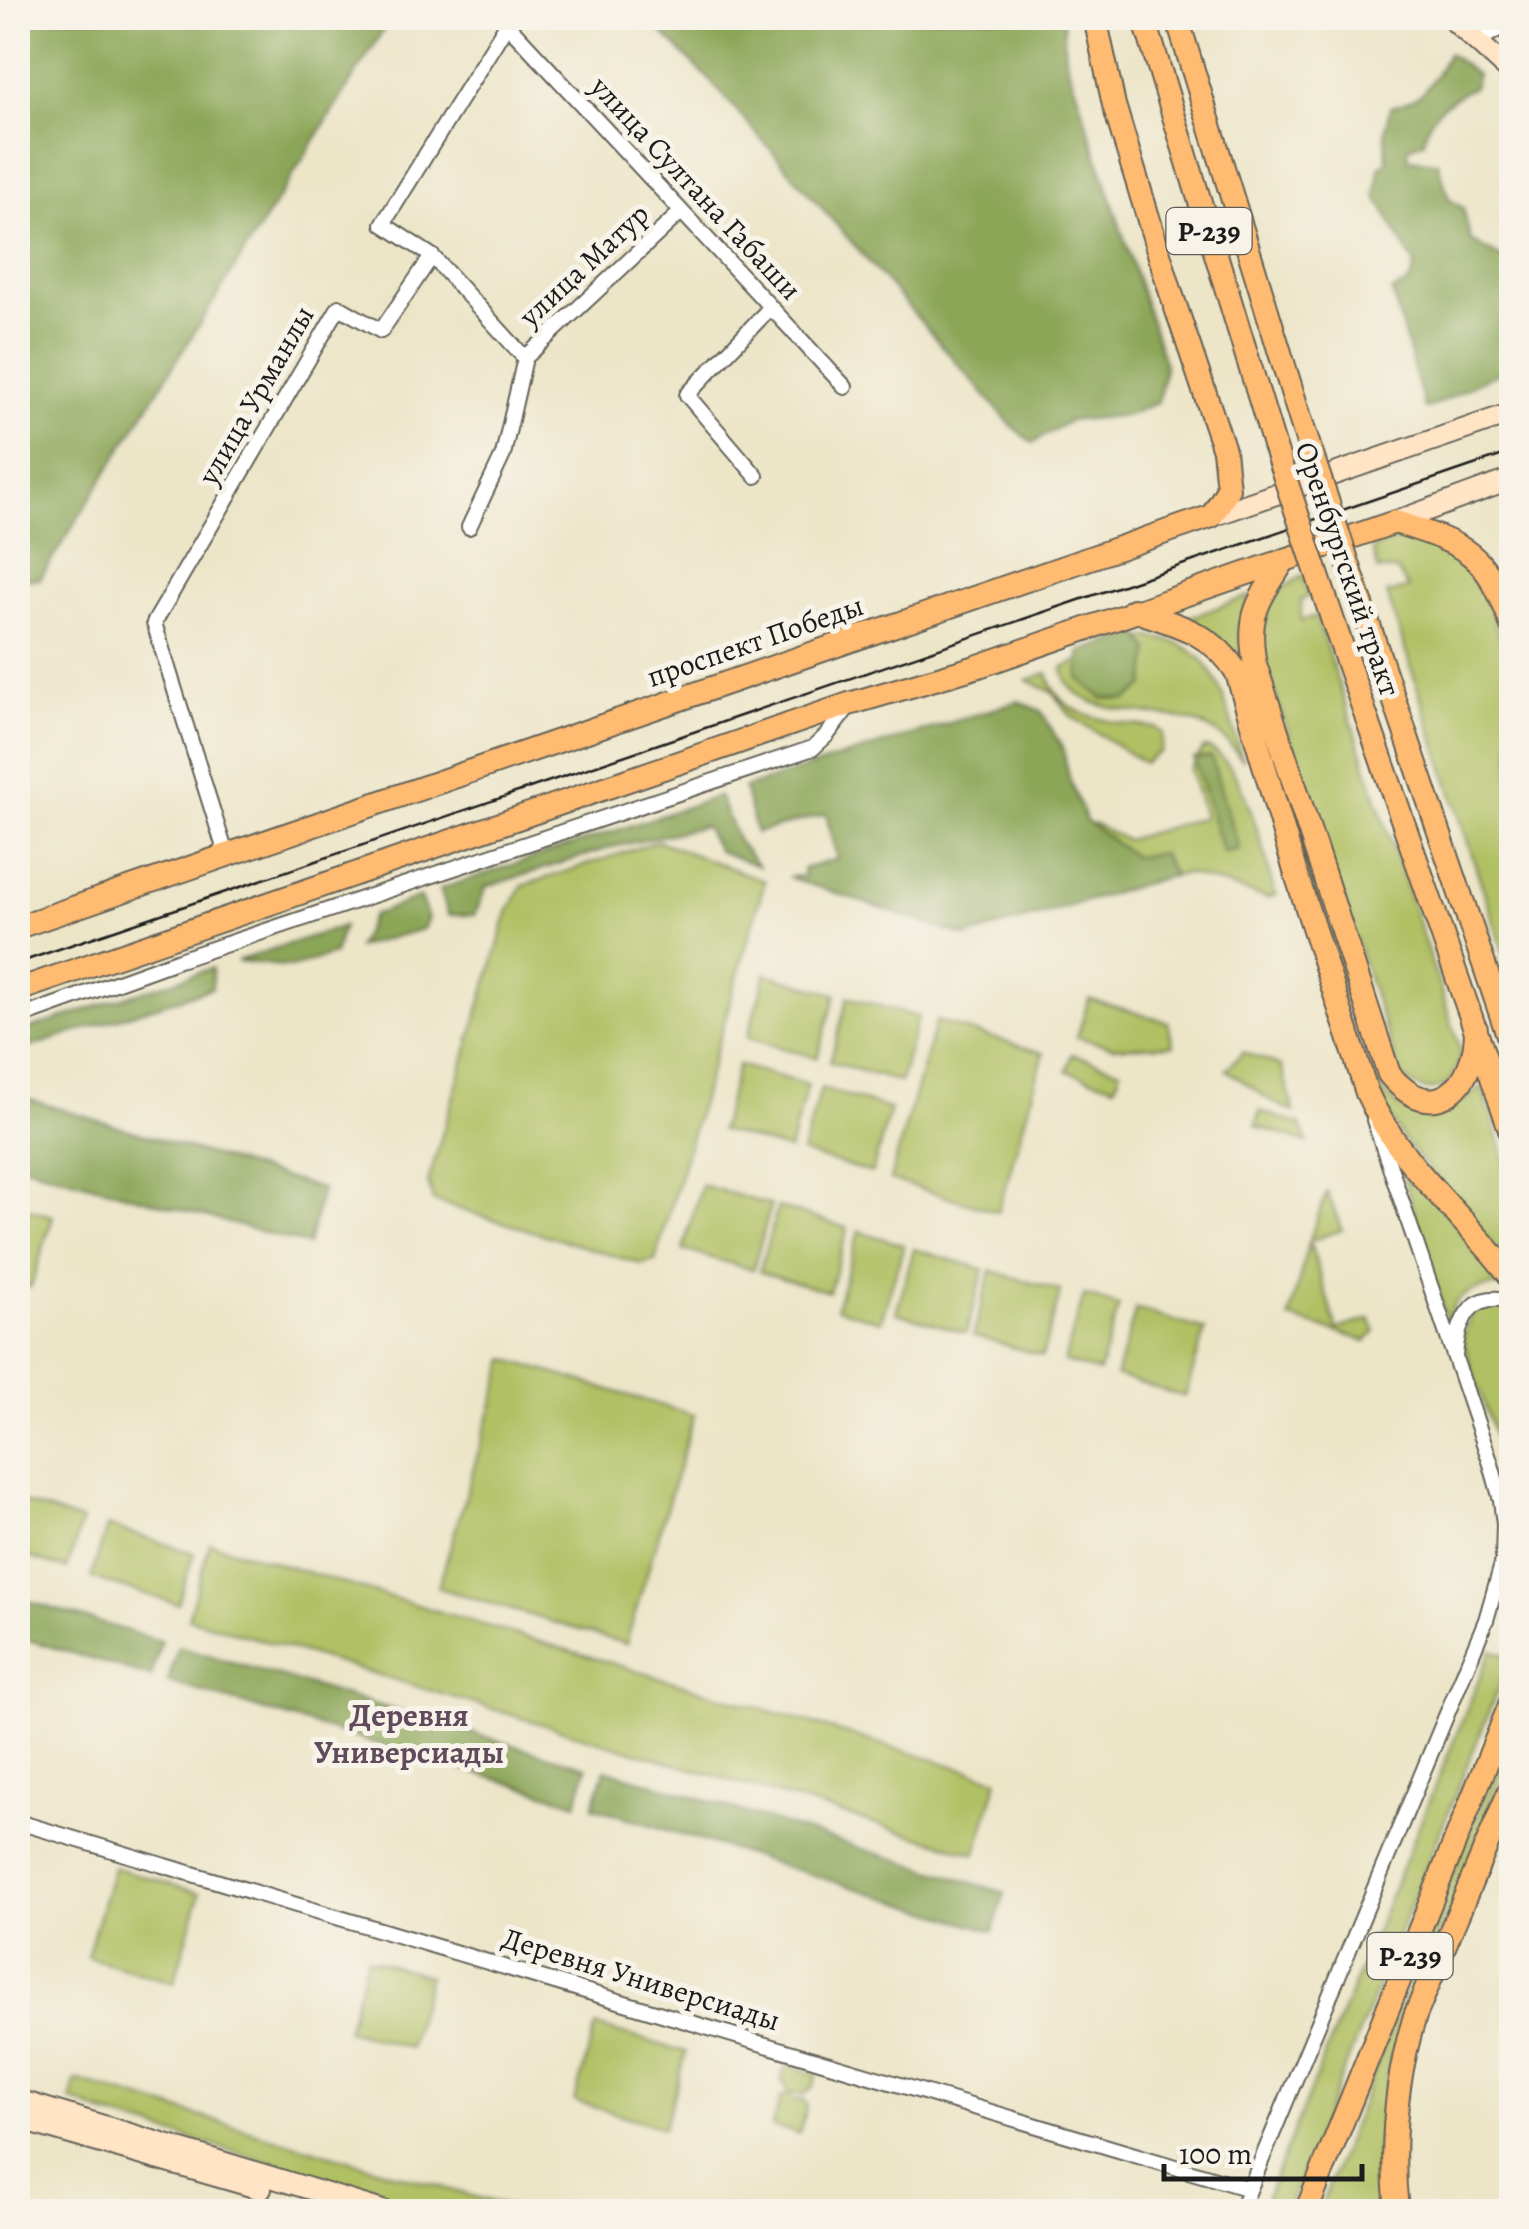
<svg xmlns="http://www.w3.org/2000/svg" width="1529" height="2229" font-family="Alegreya,serif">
<rect width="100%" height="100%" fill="#f7f3e8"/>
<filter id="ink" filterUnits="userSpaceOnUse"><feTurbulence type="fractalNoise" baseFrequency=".01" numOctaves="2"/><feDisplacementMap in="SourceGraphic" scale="20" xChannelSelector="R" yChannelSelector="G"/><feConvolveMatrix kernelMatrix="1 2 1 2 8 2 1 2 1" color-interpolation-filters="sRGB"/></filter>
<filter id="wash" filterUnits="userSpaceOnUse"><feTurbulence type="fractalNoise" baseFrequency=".0048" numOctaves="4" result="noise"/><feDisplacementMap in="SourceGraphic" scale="40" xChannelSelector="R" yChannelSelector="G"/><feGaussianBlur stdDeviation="2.25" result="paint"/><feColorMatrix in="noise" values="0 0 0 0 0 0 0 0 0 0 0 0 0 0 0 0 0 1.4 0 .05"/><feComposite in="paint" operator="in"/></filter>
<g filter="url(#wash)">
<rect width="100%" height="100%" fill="#ece5c8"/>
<!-- green -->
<path fill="#b0c063" stroke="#666e40" stroke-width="2.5" d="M1417,540L1458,556L1475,575L1486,595L1511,671V975L1387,594L1409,588L1396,570H1378L1372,549L1392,541Z
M1302,576L1309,596L1301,601V620L1316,616L1459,1045C1463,1065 1449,1094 1424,1089C1417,1088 1408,1081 1401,1078L1255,632L1270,596Z
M1249,596L1239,632L1245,667L1355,1004L1352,1005L1349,1004L1242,669L1185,619Z
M1148,637C1222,643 1223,703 1243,761C1230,742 1216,729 1194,722C1157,709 1068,718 1063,668L1095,654Z
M1048,673C1056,721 1118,722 1156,728L1163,733L1161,751L1144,763L1071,716L1052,692L1027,680Z
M1204,748C1242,750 1266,862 1276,895L1267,898L1185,873L1172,877L1160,855L1134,859L1090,826L1095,824L1126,840L1204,817L1190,770Z
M658,841L765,881L655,1261L641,1264L442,1204L433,1200L428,1182L508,912L522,886Z
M766,974L836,994L817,1058L747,1038Z
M848,997L918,1017L900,1082L830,1062Z
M1089,999L1168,1022L1173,1045L1113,1047L1077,1037Z
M936,1021L1044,1053L998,1212L890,1180Z
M1370,1047C1373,1058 1375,1069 1379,1079C1400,1131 1449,1113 1482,1087L1511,1176V1266L1402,1138L1387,1112L1366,1048Z
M1243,1052L1281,1066L1294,1112C1268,1103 1250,1084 1226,1070Z
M1072,1054L1121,1070L1115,1086L1067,1071Z
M738,1065L808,1085L789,1150L720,1130Z
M821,1088L890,1109L872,1173L802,1153Z
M1260,1111L1301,1125L1308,1143L1256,1126Z
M1396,1151L1506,1286C1479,1285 1448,1295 1448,1326Z
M701,1185L771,1205L753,1270L683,1250Z
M1327,1192L1342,1230L1309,1241L1337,1329L1370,1319L1376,1332L1366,1341L1289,1318L1309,1241Z
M18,1206L53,1216L31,1287L18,1284Z
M778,1207L848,1228L829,1292L759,1272Z
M859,1231L904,1245L881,1321L836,1308Z
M914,1249L984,1269L966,1333L896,1313Z
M991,1271L1061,1291L1042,1356L973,1336Z
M1084,1295L1119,1306L1099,1372L1064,1362Z
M1500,1304L1511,1309V1500L1505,1467L1462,1339L1472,1312L1479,1307Z
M1136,1309L1205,1330L1185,1397L1116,1376Z
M506,1359L694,1415L626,1644L438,1588Z
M18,1501L82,1521L67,1569L18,1554Z
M107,1526L194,1553L178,1604L91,1578Z
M210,1543L998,1779L976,1854L188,1618Z
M1491,1650L1511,1657L1287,2211H1261Z
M1511,1729V1751L1390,2058L1378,2140L1380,2211L1318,2212Z
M113,1867L200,1893L174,1983L87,1957Z
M367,1958L429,1976L409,2048L347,2030Z
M596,2026L686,2052L664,2128L574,2101Z
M787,2065L817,2075L813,2088L804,2094H791L781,2079Z
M76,2080L523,2211H434L108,2115L71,2100Z
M786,2095L795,2100H803L807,2105L799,2134L772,2126L781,2097Z"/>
<!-- forest -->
<path fill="#8ca659" stroke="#54613a" stroke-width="2.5" d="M18,18H391L40,579H18Z
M647,18H1063L1065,56L1165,365L1158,402L1128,415L1069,421L1033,443L1012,426L710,80Z
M1448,53L1477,75L1473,87C1448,101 1428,111 1424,141L1409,147L1408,159L1438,162L1449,199L1463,208L1471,241L1505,260L1511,274V369C1486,374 1453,399 1425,409L1392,292L1409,283L1415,265L1376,196L1379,167L1387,162L1385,132L1390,107C1428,99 1430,84 1448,53Z
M1137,632L1150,650L1145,685L1127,700L1102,698L1079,679L1080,652Z
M1018,701L1041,711L1063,749L1070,781L1086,821L1134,857L1161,853L1174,875L966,937L788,877L804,876L803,869L837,859L826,814L756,833L744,788Z
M1211,757L1239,849L1223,853L1194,759Z
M719,796L738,841L758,866L718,851L705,826L609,848L486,887L475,915H448L440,889Z
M420,897L428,918L423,929L357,947L373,915Z
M343,926L334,954L292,967L237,961Z
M212,968V988L18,1051L29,1029Z
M18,1096L322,1189L308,1245L18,1164Z
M18,1598L161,1641L151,1677L18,1637Z
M178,1646L587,1767L577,1803L168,1682Z
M605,1769L1005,1893L993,1931L593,1807Z"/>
</g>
<g filter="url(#ink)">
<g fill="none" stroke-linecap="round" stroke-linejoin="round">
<defs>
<path id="minor" d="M1476,41L1512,23
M432,256L525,358L503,455L469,527
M525,358L681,212
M756,476L687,395L769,309
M226,854L154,623L339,307L381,331L432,256L383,224L507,24L845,387
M18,1018L179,960L813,748L827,735L848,707
M1455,1356C1458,1320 1470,1290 1512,1301
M18,1822L1249,2189
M1240,2212L1486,1620L1503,1561L1504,1524L1501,1500L1491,1464L1374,1120"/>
<path id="secondary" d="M1451,18L1512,73
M1212,516L1512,413
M1395,522L1512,479
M18,2100L386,2212
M18,2119L261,2189"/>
<path id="primary" d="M1144,18L1274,445
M1177,18L1305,434
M1283,562C1258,602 1246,615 1255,664L1389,1074C1434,1129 1476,1086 1476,1029
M1363,608L1512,1047
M1133,610C1175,624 1214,633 1237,673L1295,871L1367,1093C1399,1165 1465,1216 1512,1278
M1332,618L1512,1135
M18,927L1212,516L1228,489L1224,450L1171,293L1114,105L1095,18
M18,990L849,704L976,667L1395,522C1466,545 1486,551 1512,626
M1306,2212L1512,1700
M1397,2212C1390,2144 1395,2081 1415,2016L1512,1785"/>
</defs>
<!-- minor casing -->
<use href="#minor" stroke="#656258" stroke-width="18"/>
<!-- secondary casing -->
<use href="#secondary" stroke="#656258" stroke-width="24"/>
<!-- primary casing -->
<use href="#primary" stroke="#656258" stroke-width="26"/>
<!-- minor -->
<use href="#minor" stroke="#fff" stroke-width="14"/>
<!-- secondary -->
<use href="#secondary" stroke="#ffe4c6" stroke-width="20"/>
<!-- primary -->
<use href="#primary" stroke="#ffbb71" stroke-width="22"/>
<!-- tram -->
<path stroke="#1c1c1c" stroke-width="2.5" d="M18,963L1512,452"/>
<defs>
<path id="primary-bridge" d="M1305,434L1363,608
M1274,445L1332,618"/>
</defs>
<!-- primary-bridge casing -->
<use href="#primary-bridge" stroke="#656258" stroke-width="26" stroke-linecap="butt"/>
<!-- primary-bridge -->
<use href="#primary-bridge" stroke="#ffbb71" stroke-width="22"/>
</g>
</g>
<g text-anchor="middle" stroke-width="10" stroke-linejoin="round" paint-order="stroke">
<!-- shield labels -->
<g fill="#f7f3e8" stroke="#5e5c59" stroke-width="2.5">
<rect x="1166.5" y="208" width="85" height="46" rx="8"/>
<rect x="1367.5" y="1933" width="85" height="46" rx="8"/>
</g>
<g font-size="28" font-weight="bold" fill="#1c1c1c">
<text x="1209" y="241">Р-239</text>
<text x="1410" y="1966">Р-239</text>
</g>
<!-- street labels -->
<g font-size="30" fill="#1c1c1c" stroke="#f7f3e8">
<text transform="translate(696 188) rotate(47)" y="10">улица Султана Габаши</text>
<text transform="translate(584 265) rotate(-43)" y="10">улица Матур</text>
<text transform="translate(256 395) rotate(-60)" y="10">улица Урманлы</text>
<text transform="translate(1348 569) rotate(71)" y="10">Оренбургский тракт</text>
<text transform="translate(755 641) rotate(-19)" y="10">проспект Победы</text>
<text transform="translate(641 1979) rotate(17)" y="10">Деревня Универсиады</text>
</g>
<!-- neighbourhood labels -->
<g font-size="32" font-weight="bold" fill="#614a5b" stroke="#f7f3e8">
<text x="409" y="1726">Деревня<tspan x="409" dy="37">Универсиады</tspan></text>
</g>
</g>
<!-- margin -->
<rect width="1529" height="2229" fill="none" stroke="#f7f3e8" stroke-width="60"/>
<!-- scale -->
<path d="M1164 2164v15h198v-15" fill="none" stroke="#1c1c1c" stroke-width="5"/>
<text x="1179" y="2164" font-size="30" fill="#1c1c1c" stroke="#f7f3e8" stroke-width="8" paint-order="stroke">100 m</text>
</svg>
